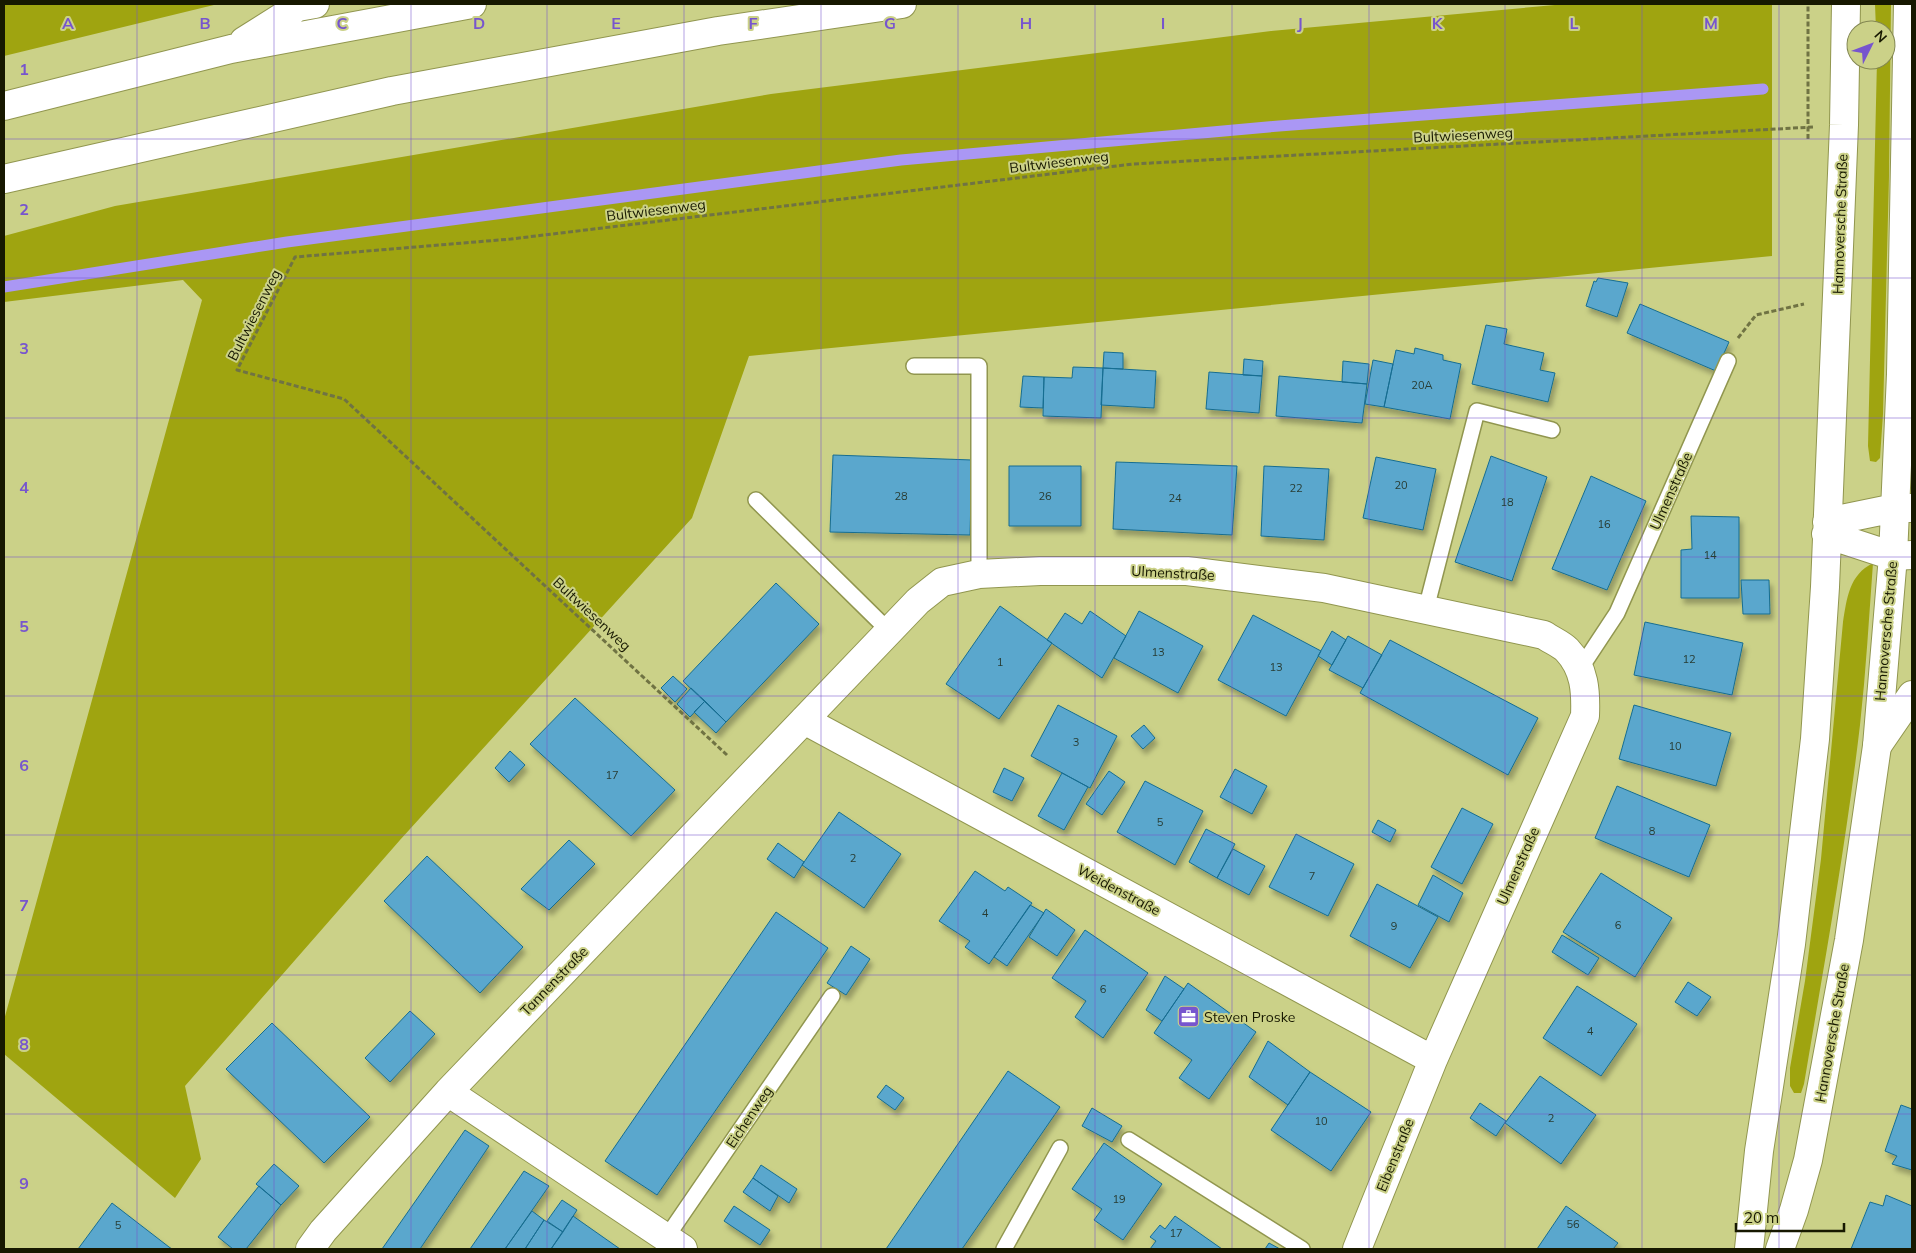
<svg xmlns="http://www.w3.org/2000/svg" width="1916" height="1253" font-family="Mulish,sans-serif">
<defs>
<filter id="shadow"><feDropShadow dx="3" dy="5.5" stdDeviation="2.5" flood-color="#0004"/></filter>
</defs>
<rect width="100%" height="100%" fill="#cbd188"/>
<!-- green -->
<path fill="#9fa410" d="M4,4H218L4,56Z
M1566,4H1772V256L749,356L692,518L400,840L185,1086L201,1159L175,1198L4,1054V1020L202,300L183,280L4,302V236L115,206L771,94L1271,31Z
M1875,4H1891L1889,176L1883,414L1880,458L1876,462L1870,461L1868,446L1877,60H1886V30H1876Z
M1873,563C1869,617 1866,671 1860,725C1846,845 1824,965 1804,1084L1801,1093H1794L1790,1086V1068L1805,981L1821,859L1843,622C1847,598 1849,575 1873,563Z"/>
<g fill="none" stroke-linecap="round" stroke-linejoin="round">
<!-- stream -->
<path stroke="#aa97f4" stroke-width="11" d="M4,287L287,242L901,160L1279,126L1763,89"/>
</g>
<!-- building -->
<path fill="#5aa7cd" stroke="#176d91" filter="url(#shadow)" d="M1598,278L1628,283L1617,317L1586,306L1594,281L1596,282Z
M1640,304L1729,342L1716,371L1627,333Z
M1486,325L1507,329L1504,344L1544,353L1540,370L1555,373L1548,402L1472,384Z
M1415,348L1443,355V360L1461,364L1450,419L1384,407L1396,350L1414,354Z
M1104,352L1123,353V369L1103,368Z
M1244,359L1263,361L1262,376L1243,375Z
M1373,360L1393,364L1384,407L1365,404Z
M1343,361L1369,364L1367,384L1342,382Z
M1073,367L1103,368L1101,418L1043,416L1044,377L1072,378Z
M1103,368L1156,371L1154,408L1101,405Z
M1209,372L1262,376L1259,413L1206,409Z
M1023,376L1044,377L1043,408L1020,407Z
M1279,376L1367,384L1362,423L1276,416Z
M833,455L972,460L970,535L830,532Z
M1491,456L1547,477L1512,581L1455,562Z
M1376,457L1436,469L1423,530L1363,518Z
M1116,462L1237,466L1232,535L1113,529Z
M1009,466H1081V526H1009Z
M1264,466L1329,469L1324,540L1261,536Z
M1591,476L1646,501L1607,590L1552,569Z
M1691,516L1739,517V598H1681V550L1692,549Z
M1741,580H1769L1770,614H1743Z
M776,583L819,624L726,722L683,681Z
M1000,606L1052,643L999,719L946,684Z
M1090,611L1126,636L1102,678L1047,640L1065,613L1082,624Z
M1139,611L1203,646L1178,693L1114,658Z
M1253,615L1321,651L1286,716L1218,680Z
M1645,622L1743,643L1732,695L1634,675Z
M1332,631L1346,640L1332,665L1318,656Z
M1348,636L1382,655L1363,688L1329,670Z
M1390,640L1538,718L1508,775L1360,693Z
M673,676L687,689L675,702L661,688Z
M691,688L705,701L690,717L677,704Z
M575,698L675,790L631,836L530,744Z
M705,701L726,722L716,733L694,712Z
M1058,705L1117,736L1090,788L1031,756Z
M1634,705L1731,733L1716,786L1619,759Z
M1144,725L1155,738L1143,749L1131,736Z
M510,751L525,765L509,782L495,768Z
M1004,768L1024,778L1012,801L993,792Z
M1235,769L1267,786L1252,814L1220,797Z
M1109,771L1125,782L1102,815L1086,804Z
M1062,773L1088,787L1064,830L1038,816Z
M1145,781L1203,811L1175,865L1117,832Z
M1617,786L1710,825L1689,877L1595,838Z
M1462,808L1493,824L1462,884L1431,867Z
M839,812L901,854L864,908L802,865Z
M1378,820L1396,830L1390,842L1372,832Z
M1206,829L1235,844L1217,878L1189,862Z
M1296,834L1354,864L1328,916L1269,887Z
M569,840L595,864L549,910L521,889Z
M778,843L804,862L794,878L767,859Z
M1233,849L1265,866L1249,895L1217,878Z
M427,856L523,947L480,993L384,901Z
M975,871L1005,891L1008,887L1032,903L989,964L965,947L970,941L939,921Z
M1601,873L1672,918L1635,977L1563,932Z
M1433,875L1463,893L1449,922L1418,905Z
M1377,884L1438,917L1410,968L1350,936Z
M1030,905L1044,913L1007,966L994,957Z
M1046,909L1075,930L1057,956L1029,937Z
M776,912L828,948L657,1195L605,1161Z
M1085,930L1148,973L1103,1038L1075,1017L1086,1001L1052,978Z
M1562,935L1599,958L1588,975L1552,952Z
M851,946L870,959L846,995L827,983Z
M1165,976L1184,989L1162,1021L1146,1010Z
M1688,982L1711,997L1697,1016L1675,1002Z
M1188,983L1256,1032L1209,1099L1179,1078L1192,1060L1154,1033Z
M1577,986L1637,1024L1601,1076L1543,1038Z
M410,1011L435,1034L390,1082L365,1058Z
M272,1023L370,1117L324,1163L226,1069Z
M1268,1041L1310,1072L1288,1105L1249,1077Z
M1008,1071L1060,1107L962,1249H886Z
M1310,1072L1371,1112L1331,1171L1271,1130Z
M1540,1076L1596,1115L1561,1164L1505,1123Z
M886,1085L904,1098L895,1110L877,1097Z
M1480,1103L1506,1121L1496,1136L1470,1118Z
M1901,1105L1912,1109V1170L1892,1164L1897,1156L1885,1151Z
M1092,1108L1122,1126L1112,1142L1082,1126Z
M465,1130L489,1146L420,1249H382Z
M1104,1143L1162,1184L1123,1240L1094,1220L1102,1209L1072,1189Z
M274,1164L299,1186L281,1205L256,1184Z
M761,1165L797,1189L789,1203L753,1178Z
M524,1171L549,1186L505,1249H470Z
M753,1178L778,1196L770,1211L743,1192Z
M259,1186L281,1205L246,1249H233L218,1237Z
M1886,1195L1912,1206V1249H1851L1870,1202L1883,1206Z
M562,1200L577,1210L563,1232L547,1221Z
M112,1203L169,1247L172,1249H78Z
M734,1206L770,1230L760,1245L724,1221Z
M1566,1206L1618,1243L1613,1249H1537Z
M532,1211L544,1220L525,1249H505Z
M573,1216L620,1249H551Z
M1175,1216L1222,1249H1150L1156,1241L1150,1237L1160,1225L1165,1229Z
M544,1220L563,1232L551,1249H525Z
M1269,1243L1280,1249H1265Z"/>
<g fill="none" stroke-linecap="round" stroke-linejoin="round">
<defs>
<path id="service" d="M914,366H979V574
M756,500L889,631
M1426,609L1477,411L1552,430
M1580,669L1617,613L1728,361
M1129,1140L1302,1249
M666,1238L832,996
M1004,1249L1060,1148"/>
<path id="minor" d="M804,720L1433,1060
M448,1092L683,1249
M310,1249L323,1231L448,1092L918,601L942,582L979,574L1040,571H1187L1324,588L1544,635C1551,640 1561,644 1567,650C1585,669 1586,692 1585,716L1433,1060L1357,1249"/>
<path id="secondary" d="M1827,522L1895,508
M1826,534L1893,556
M1749,1249L1759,1151L1791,944L1815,739L1825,587L1844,125L1846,4
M1780,1249L1794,1210L1808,1160L1849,940L1877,746L1893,556L1901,374L1908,4"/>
<path id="motorway" d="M244,41L298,7L315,4
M4,106L231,49L472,4
M4,179L392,91L718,31L902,4
M1901,374L1912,389
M1895,508H1912
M1893,556L1912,555
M1877,746L1912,695"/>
</defs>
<!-- service casing -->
<use href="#service" stroke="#91964f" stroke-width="18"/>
<!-- minor casing -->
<use href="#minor" stroke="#91964f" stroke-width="30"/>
<!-- secondary casing -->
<use href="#secondary" stroke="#91964f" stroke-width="30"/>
<!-- motorway casing -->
<use href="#motorway" stroke="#91964f" stroke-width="30"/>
<!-- path -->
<path stroke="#707343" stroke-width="3" stroke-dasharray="5 2.5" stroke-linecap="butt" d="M1808,139V4
M1738,338L1756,315L1804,304
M727,755L344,399L237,370L295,257L511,239L1133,164L1813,127"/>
<!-- service -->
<use href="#service" stroke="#fff" stroke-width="15"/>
<!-- minor -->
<use href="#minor" stroke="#fff" stroke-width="28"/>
<!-- secondary -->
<use href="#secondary" stroke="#fff" stroke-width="28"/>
<!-- motorway -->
<use href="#motorway" stroke="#fff" stroke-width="28"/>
</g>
<!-- grid -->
<path fill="none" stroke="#7755ce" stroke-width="1" stroke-opacity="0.55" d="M137,4V1249M274,4V1249M411,4V1249M547,4V1249M684,4V1249M821,4V1249M958,4V1249M1095,4V1249M1232,4V1249M1369,4V1249M1505,4V1249M1642,4V1249M1779,4V1249M4,139H1912M4,278H1912M4,418H1912M4,557H1912M4,696H1912M4,835H1912M4,975H1912M4,1114H1912"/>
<!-- icons -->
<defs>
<symbol id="office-square" viewBox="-11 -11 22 22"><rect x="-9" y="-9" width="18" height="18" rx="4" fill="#7755ce" stroke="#cbd188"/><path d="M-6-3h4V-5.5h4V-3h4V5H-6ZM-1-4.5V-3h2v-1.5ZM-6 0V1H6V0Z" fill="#fff"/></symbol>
</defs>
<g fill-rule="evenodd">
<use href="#office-square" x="1176" y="1004" width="25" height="25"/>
</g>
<g text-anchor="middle" stroke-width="4" stroke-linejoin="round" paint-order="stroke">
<!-- number labels -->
<g font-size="11" fill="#283c33">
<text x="1422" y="389">20A</text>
<text x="1401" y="489">20</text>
<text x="1296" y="492">22</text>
<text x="901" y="500">28</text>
<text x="1045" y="500">26</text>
<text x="1175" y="502">24</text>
<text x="1507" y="506">18</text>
<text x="1604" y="528">16</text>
<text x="1710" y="559">14</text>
<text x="1158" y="656">13</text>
<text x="1689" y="663">12</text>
<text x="1000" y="666">1</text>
<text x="1276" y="671">13</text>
<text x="1076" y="746">3</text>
<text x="1675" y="750">10</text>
<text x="612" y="779">17</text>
<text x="1160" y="826">5</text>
<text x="1652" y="835">8</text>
<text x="853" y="862">2</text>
<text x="1312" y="880">7</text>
<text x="985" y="917">4</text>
<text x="1618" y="929">6</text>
<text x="1394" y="930">9</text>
<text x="1103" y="993">6</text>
<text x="1590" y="1035">4</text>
<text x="1551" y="1122">2</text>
<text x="1321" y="1125">10</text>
<text x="1119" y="1203">19</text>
<text x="1573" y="1228">56</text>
<text x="118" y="1229">5</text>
<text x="1176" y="1237">17</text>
</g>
<!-- street labels -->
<g font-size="14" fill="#171800" stroke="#cbd188">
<text transform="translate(1463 135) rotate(-3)" y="5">Bultwiesenweg</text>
<text transform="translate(1059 162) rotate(-7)" y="5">Bultwiesenweg</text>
<text transform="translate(656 210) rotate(-7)" y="5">Bultwiesenweg</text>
<text transform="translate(1840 224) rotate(-88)" y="5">Hannoversche Straße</text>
<text transform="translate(254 315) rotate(-63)" y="5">Bultwiesenweg</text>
<text transform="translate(1671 491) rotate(-66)" y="5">Ulmenstraße</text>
<text transform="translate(1173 573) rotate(3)" y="5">Ulmenstraße</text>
<text transform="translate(592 614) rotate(43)" y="5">Bultwiesenweg</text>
<text transform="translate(1886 631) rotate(-85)" y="5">Hannoversche Straße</text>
<text transform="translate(1518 866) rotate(-66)" y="5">Ulmenstraße</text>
<text transform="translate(1119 890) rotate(28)" y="5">Weidenstraße</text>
<text transform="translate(554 981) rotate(-46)" y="5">Tannenstraße</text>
<text transform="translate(1832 1033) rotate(-80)" y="5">Hannoversche Straße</text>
<text transform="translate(749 1117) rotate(-56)" y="5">Eichenweg</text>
<text transform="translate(1395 1155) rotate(-68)" y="5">Eibenstraße</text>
</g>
<!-- poi labels -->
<g font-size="14" fill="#171800" stroke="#cbd188" text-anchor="start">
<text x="1204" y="1022">Steven Proske</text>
</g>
</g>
<g font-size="16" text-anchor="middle" font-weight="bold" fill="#7755ce" stroke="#cbd188" stroke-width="4" stroke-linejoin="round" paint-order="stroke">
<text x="68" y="29">A</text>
<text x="205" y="29">B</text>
<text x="342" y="29">C</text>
<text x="479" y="29">D</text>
<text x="616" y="29">E</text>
<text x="753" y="29">F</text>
<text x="890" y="29">G</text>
<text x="1026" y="29">H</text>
<text x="1163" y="29">I</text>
<text x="1300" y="29">J</text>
<text x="1437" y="29">K</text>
<text x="1574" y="29">L</text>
<text x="1711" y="29">M</text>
<text x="24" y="75">1</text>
<text x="24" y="215">2</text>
<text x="24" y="354">3</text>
<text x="24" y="493">4</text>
<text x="24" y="632">5</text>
<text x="24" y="771">6</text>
<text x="24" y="911">7</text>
<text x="24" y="1050">8</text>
<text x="24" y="1189">9</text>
</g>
<!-- border -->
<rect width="1916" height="1253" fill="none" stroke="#171800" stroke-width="10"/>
<!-- north arrow -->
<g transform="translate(1871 45) rotate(48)"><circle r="24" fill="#cbd188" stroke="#838752"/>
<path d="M0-4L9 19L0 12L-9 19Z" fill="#7755ce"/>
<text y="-8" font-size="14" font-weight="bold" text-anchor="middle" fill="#171800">N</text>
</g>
<!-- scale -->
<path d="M1736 1223v8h108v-8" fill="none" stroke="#171800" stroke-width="2.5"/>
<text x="1744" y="1223" font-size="15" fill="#171800" stroke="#cbd188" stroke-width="4" paint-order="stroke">20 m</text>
</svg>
